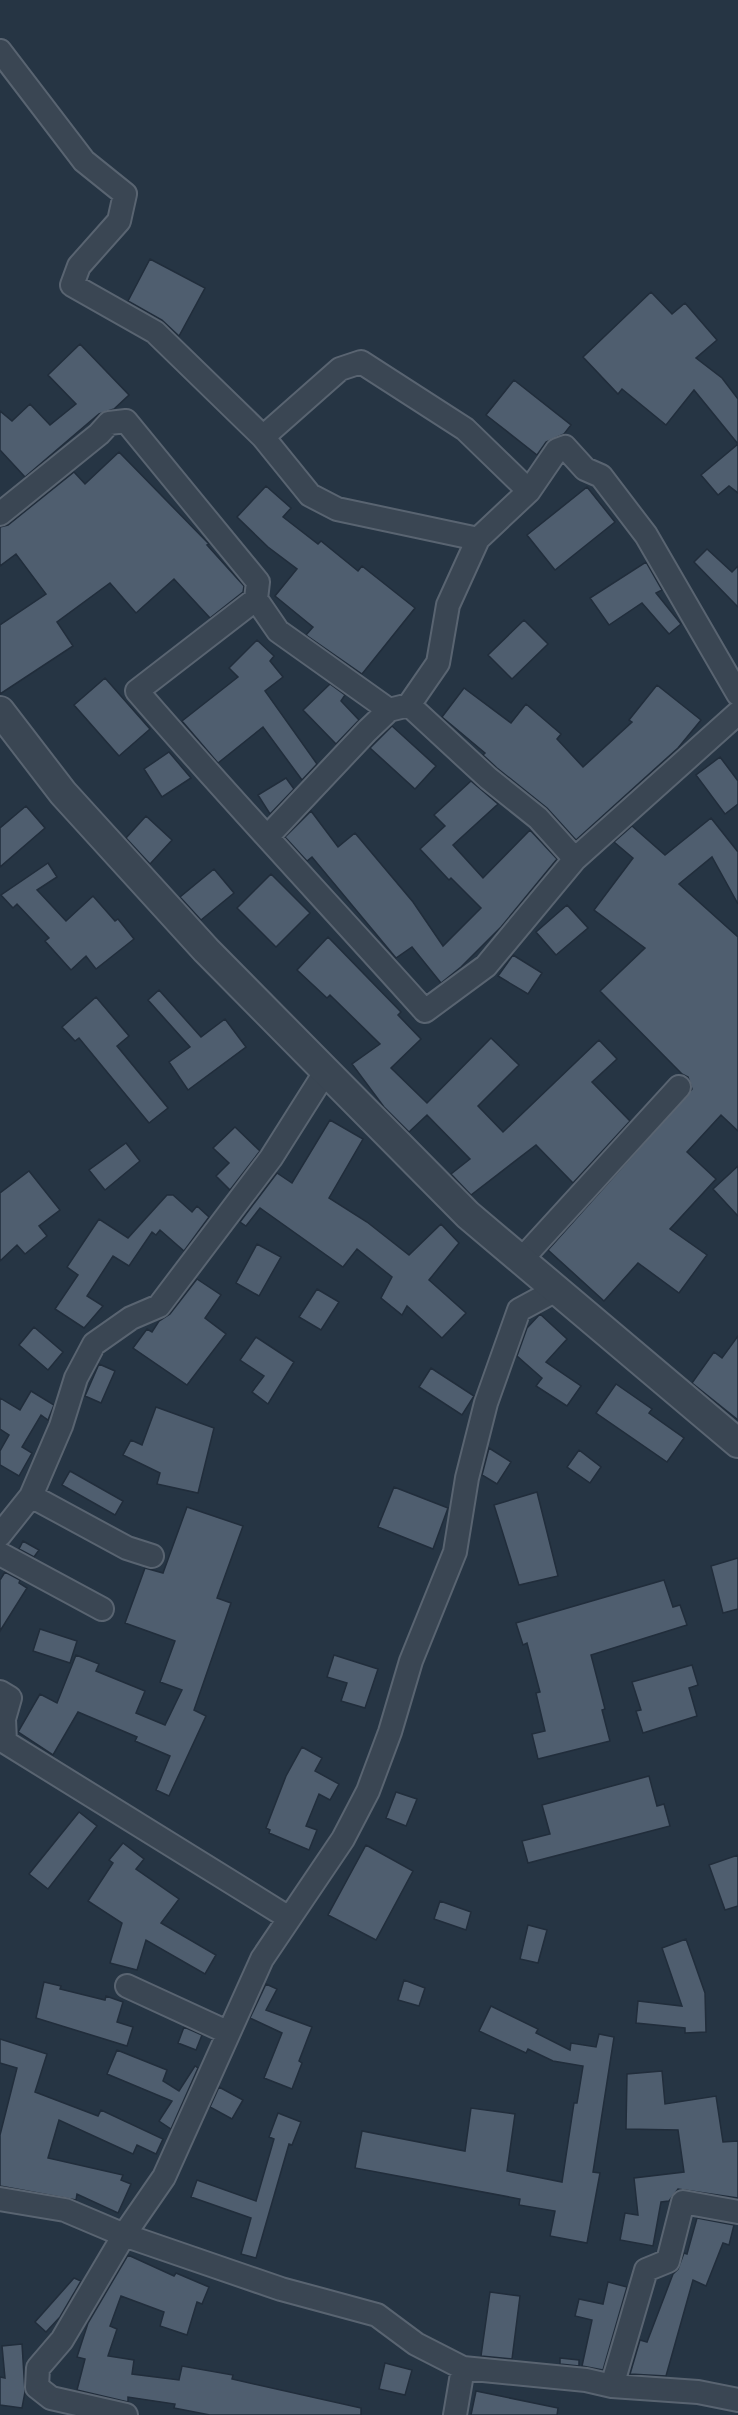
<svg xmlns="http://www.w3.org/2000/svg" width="738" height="2415" font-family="'PT Sans Narrow',sans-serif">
<rect width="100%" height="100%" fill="#263544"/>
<!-- building -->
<path fill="#4f5e6f" stroke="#212d3b" stroke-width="1.5" d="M150,259L205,288L179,336L162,320L128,301Z
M651,292L672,314L685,303L717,340L696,358L722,378L738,399V493L729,486L718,495L701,475L738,444L694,390L666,425L622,389L618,394L583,357Z
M80,344L129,395L114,409L99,414L25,477L0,450V411L12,421L30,404L50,425L76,404L48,375Z
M514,380L571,425L564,434L546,442L537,455L486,415Z
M119,452L209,544L207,545L244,586L243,592L210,618L174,579L136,613L110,583L57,622L73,646L0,694V625L46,594L16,554L0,566V527L8,525L74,472L85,484Z
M266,486L291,508L283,517L318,544L321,541L358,571L362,566L415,608L362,674L306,635L313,627L275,596L297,569L268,547L237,517Z
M587,487L615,522L555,570L527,535Z
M707,549L732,572L738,566V607L694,562Z
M646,562L662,590L656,593L681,624L669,634L642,603L609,625L590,598Z
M524,620L548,644L512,679L488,655Z
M257,640L274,656L270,661L283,677L265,691L317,764L302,780L263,727L218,763L182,721L238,677L229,668Z
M105,678L150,729L119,756L74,705Z
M330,684L345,695L341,701L359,720L336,744L303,710Z
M657,685L701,720L678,748L576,840L547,808L497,768L483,755L485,753L442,717L464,688L511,723L526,704L561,734L557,739L583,767L632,722L629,720Z
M392,726L436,766L415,789L370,748Z
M169,752L191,778L162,797L144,769Z
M720,757L738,781V804L725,814L696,775Z
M286,778L294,789L270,814L258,795Z
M471,781L498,804L453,845L483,878L530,830L557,859L501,927L461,967L441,983L412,947L396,958L312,857L307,861L285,837L311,811L338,847L355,833L413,902L443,946L481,908L451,878L449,880L420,849L445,826L434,815Z
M26,806L45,828L0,867V828Z
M146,816L172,840L150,864L126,838Z
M711,818L738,852V904L712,857L679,884L738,937V1131L721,1115L687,1152L716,1179L670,1229L707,1255L679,1293L638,1263L604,1301L548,1250L692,1089L688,1077L682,1074L600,991L645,948L594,910L633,858L614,842L632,826L665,855Z
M48,863L57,877L37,890L66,921L93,896L115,921L118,919L134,939L96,969L86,956L71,970L45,941L49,938L17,904L13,908L1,895Z
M214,869L234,893L201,920L180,897Z
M271,874L310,913L276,947L237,908Z
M567,905L588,928L556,955L536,932Z
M328,937L401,1012L398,1015L421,1039L391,1068L427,1103L491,1038L519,1065L478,1106L503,1132L599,1040L617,1059L592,1082L630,1121L573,1183L536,1145L471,1195L451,1174L470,1159L427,1115L409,1132L384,1107L352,1064L380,1044L330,995L327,998L297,970Z
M513,955L542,973L528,994L498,976Z
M159,990L201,1037L225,1019L246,1047L188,1090L169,1062L190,1047L148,1000Z
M96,997L129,1036L117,1046L168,1108L149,1123L79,1038L75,1041L62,1027Z
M330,1120L363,1139L329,1198L367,1222L409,1255L441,1224L459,1243L429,1280L466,1313L442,1338L407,1306L402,1315L381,1298L392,1277L357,1249L343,1267L260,1208L246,1226L240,1222L277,1173L292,1183Z
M235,1127L260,1151L230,1190L216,1176L229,1163L213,1148Z
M126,1143L140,1161L105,1190L89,1170Z
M738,1166V1216L713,1189Z
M29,1171L60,1210L39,1226L47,1236L25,1254L17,1245L0,1261V1193Z
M167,1195H173L192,1212L197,1206L209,1217L184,1251L160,1230L156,1235L152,1232L129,1266L113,1256L87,1296L103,1306L84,1328L55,1309L78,1275L67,1267L99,1219L128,1238Z
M257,1244L281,1257L259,1296L236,1283Z
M197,1279L221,1295L205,1318L226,1334L187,1385L133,1348L147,1329L152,1332L159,1321L170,1314Z
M317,1289L339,1302L321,1330L299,1317Z
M540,1314L567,1339L546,1362L581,1386L567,1406L536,1386L542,1378L517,1356L527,1328Z
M34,1327L63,1352L48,1370L19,1345Z
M738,1336V1420L692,1383L714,1352L722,1358Z
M256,1337L294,1362L268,1404L252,1392L264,1376L240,1360Z
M99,1364L115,1371L101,1403L85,1396Z
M431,1368L474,1396L462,1415L419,1387Z
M616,1384L652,1409L649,1413L684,1438L667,1462L596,1413Z
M31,1391L54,1405L48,1420L41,1415L22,1447L32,1453L19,1476L0,1465V1451L9,1435L0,1429V1398L20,1410Z
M156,1407L214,1428L198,1493L157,1484L160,1473L123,1455L131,1440L142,1445Z
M489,1448L511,1462L497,1484L482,1475Z
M579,1450L601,1467L590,1483L567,1467Z
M70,1471L123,1501L115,1515L62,1485Z
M394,1487L448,1508L433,1549L378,1527Z
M537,1492L558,1576L519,1585L494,1505Z
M187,1507L243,1526L217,1598L231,1603L194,1710L206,1716L169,1796L156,1790L170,1756L135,1741L137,1737L78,1712L53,1755L18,1732L40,1694L57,1703L76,1655L99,1664L96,1671L145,1691L136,1713L165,1725L182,1690L160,1682L175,1641L125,1623L145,1568L163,1573Z
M23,1541L39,1550L34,1557L19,1549Z
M738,1558V1609L723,1613L711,1566Z
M5,1572L20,1580L19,1583L27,1588L0,1631V1580Z
M664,1580L673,1607L680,1605L687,1625L591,1655L605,1709L602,1710L610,1741L538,1759L532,1734L545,1731L536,1693L540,1692L527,1643L523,1645L516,1623Z
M40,1629L77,1641L70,1663L33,1651Z
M334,1655L378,1669L365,1708L341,1701L347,1683L327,1677Z
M692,1665L698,1685L689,1688L697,1716L643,1733L636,1711L641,1710L632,1682Z
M302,1747L322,1758L315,1771L339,1784L330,1800L319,1794L306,1826L317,1830L309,1850L269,1833L270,1830L266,1828L286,1776Z
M649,1776L657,1806L664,1804L670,1826L528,1863L522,1841L550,1834L542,1805Z
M396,1792L417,1799L406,1826L386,1818Z
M79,1812L97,1826L48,1889L29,1874Z
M123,1843L144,1859L136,1869L179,1899L161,1923L216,1955L205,1974L146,1940L137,1970L110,1963L122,1923L88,1901L113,1863L109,1860Z
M366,1845L413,1871L376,1940L328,1915Z
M738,1855V1906L725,1910L709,1865Z
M440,1901L471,1912L466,1930L434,1919Z
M528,1925L547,1930L538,1963L520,1959Z
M686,1939L705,1993L706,2032L685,2033V2028L636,2023L638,2001L682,2006L662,1948Z
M404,1980L425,1988L419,2006L398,2000Z
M44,1982L61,1986L60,1989L105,2000L106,1996L123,2002L117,2022L133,2027L127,2046L36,2018Z
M266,1984L277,1989L266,2010L312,2027L299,2061L302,2063L292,2089L264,2078L282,2033L250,2018Z
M491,2006L538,2029L536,2033L570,2050L571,2043L596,2047L599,2034L614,2037L593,2172L600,2173L587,2243L550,2236L555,2211L519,2205L520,2199L355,2168L362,2131L465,2151L471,2108L515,2114L507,2171L562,2182L574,2103H577L583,2066L553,2061L528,2049L526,2053L479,2031Z
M184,2027L202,2035L196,2050L178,2043Z
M0,2039L47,2054L35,2092L98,2116L101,2110L163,2139L156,2154L137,2145L133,2154L59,2120L48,2158L123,2175L121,2180L131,2184L118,2213L77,2194L76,2200L0,2186V2135L17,2068L0,2063Z
M117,2050L167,2070L163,2081L179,2091L195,2066L198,2068L171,2129L159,2121L172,2101L107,2074Z
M662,2071L665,2104L716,2096L723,2142L738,2141V2198L678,2189L669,2201L661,2202L653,2246L620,2240L625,2213L638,2215L634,2178L684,2172L678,2130L626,2129L627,2074Z
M219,2087L243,2100L232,2119L210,2107Z
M278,2113L301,2122L292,2145L289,2144L256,2258L241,2254L251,2218L191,2197L197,2180L256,2201L274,2139L269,2137Z
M697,2218L734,2225L729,2245L723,2243L706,2286L693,2280L666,2376L630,2374L640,2340L647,2342L673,2274L678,2269L684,2253L687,2254Z
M128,2255L174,2276L176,2273L209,2287L202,2304L197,2302L187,2335L160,2326L164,2312L121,2296L110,2326L117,2329L108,2356L134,2360L132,2374L179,2380L182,2366L233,2375L232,2379L361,2408V2415H210L174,2408L175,2404L128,2397V2402L77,2390L85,2359L77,2357L88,2323Z
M74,2278L81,2281L60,2317L46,2332L35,2322Z
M608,2282L627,2287L603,2370L582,2366L592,2320L575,2316L579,2299L603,2304Z
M490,2292L520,2296L512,2359L481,2356Z
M22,2344L25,2392L22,2408L0,2405V2377L5,2378L2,2346Z
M560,2358L579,2360V2366L560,2364Z
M385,2363L412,2370L405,2395L379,2389Z
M476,2391L558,2408L557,2415H471Z"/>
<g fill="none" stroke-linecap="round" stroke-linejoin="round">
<defs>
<path id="minor" d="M0,51L84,161L125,194L119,221L79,266L72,285L155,332L263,437L310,495L337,509L478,539
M263,437L340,369L361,362L465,429L529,491
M0,514L99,434L109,423L126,421L258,582L256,599L278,631L389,710
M256,599L137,691C231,800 329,904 425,1011L486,966L575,859L738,713
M409,705L488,778L538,818L575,859
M268,836L367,731L389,710L409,705L438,663L448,605L478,539L529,491L557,450L565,447L585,469L601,476L646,535L738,694
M521,1260L679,1087
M31,1496L127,1548L152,1556
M0,1535L31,1496L61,1426L76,1378L94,1344L131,1318L159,1306L271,1158L326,1071
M0,1554L102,1609
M0,1692L10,1698L4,1719L5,1742L289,1918
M127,1986L227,2032
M0,2199L65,2210L124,2235L281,2289L377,2315L416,2344L463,2368L586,2380L612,2386L698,2392L738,2400
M612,2386L646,2270L668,2261L683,2202L738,2212
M126,2415L51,2398L37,2387L38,2368L62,2340L124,2235L164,2177L262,1959L343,1839L368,1791L390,1732L411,1661L455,1552L467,1478L486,1403L519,1310L556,1290
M455,2415L463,2368"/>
<path id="tertiary" d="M0,711L63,793L206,950L468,1215L738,1443"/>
</defs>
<!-- minor casing -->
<use href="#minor" stroke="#596471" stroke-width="26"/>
<!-- tertiary casing -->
<use href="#tertiary" stroke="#596471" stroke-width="32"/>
<!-- minor -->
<use href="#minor" stroke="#3a4653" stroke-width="22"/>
<!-- tertiary -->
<use href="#tertiary" stroke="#3a4653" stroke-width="28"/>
</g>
</svg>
